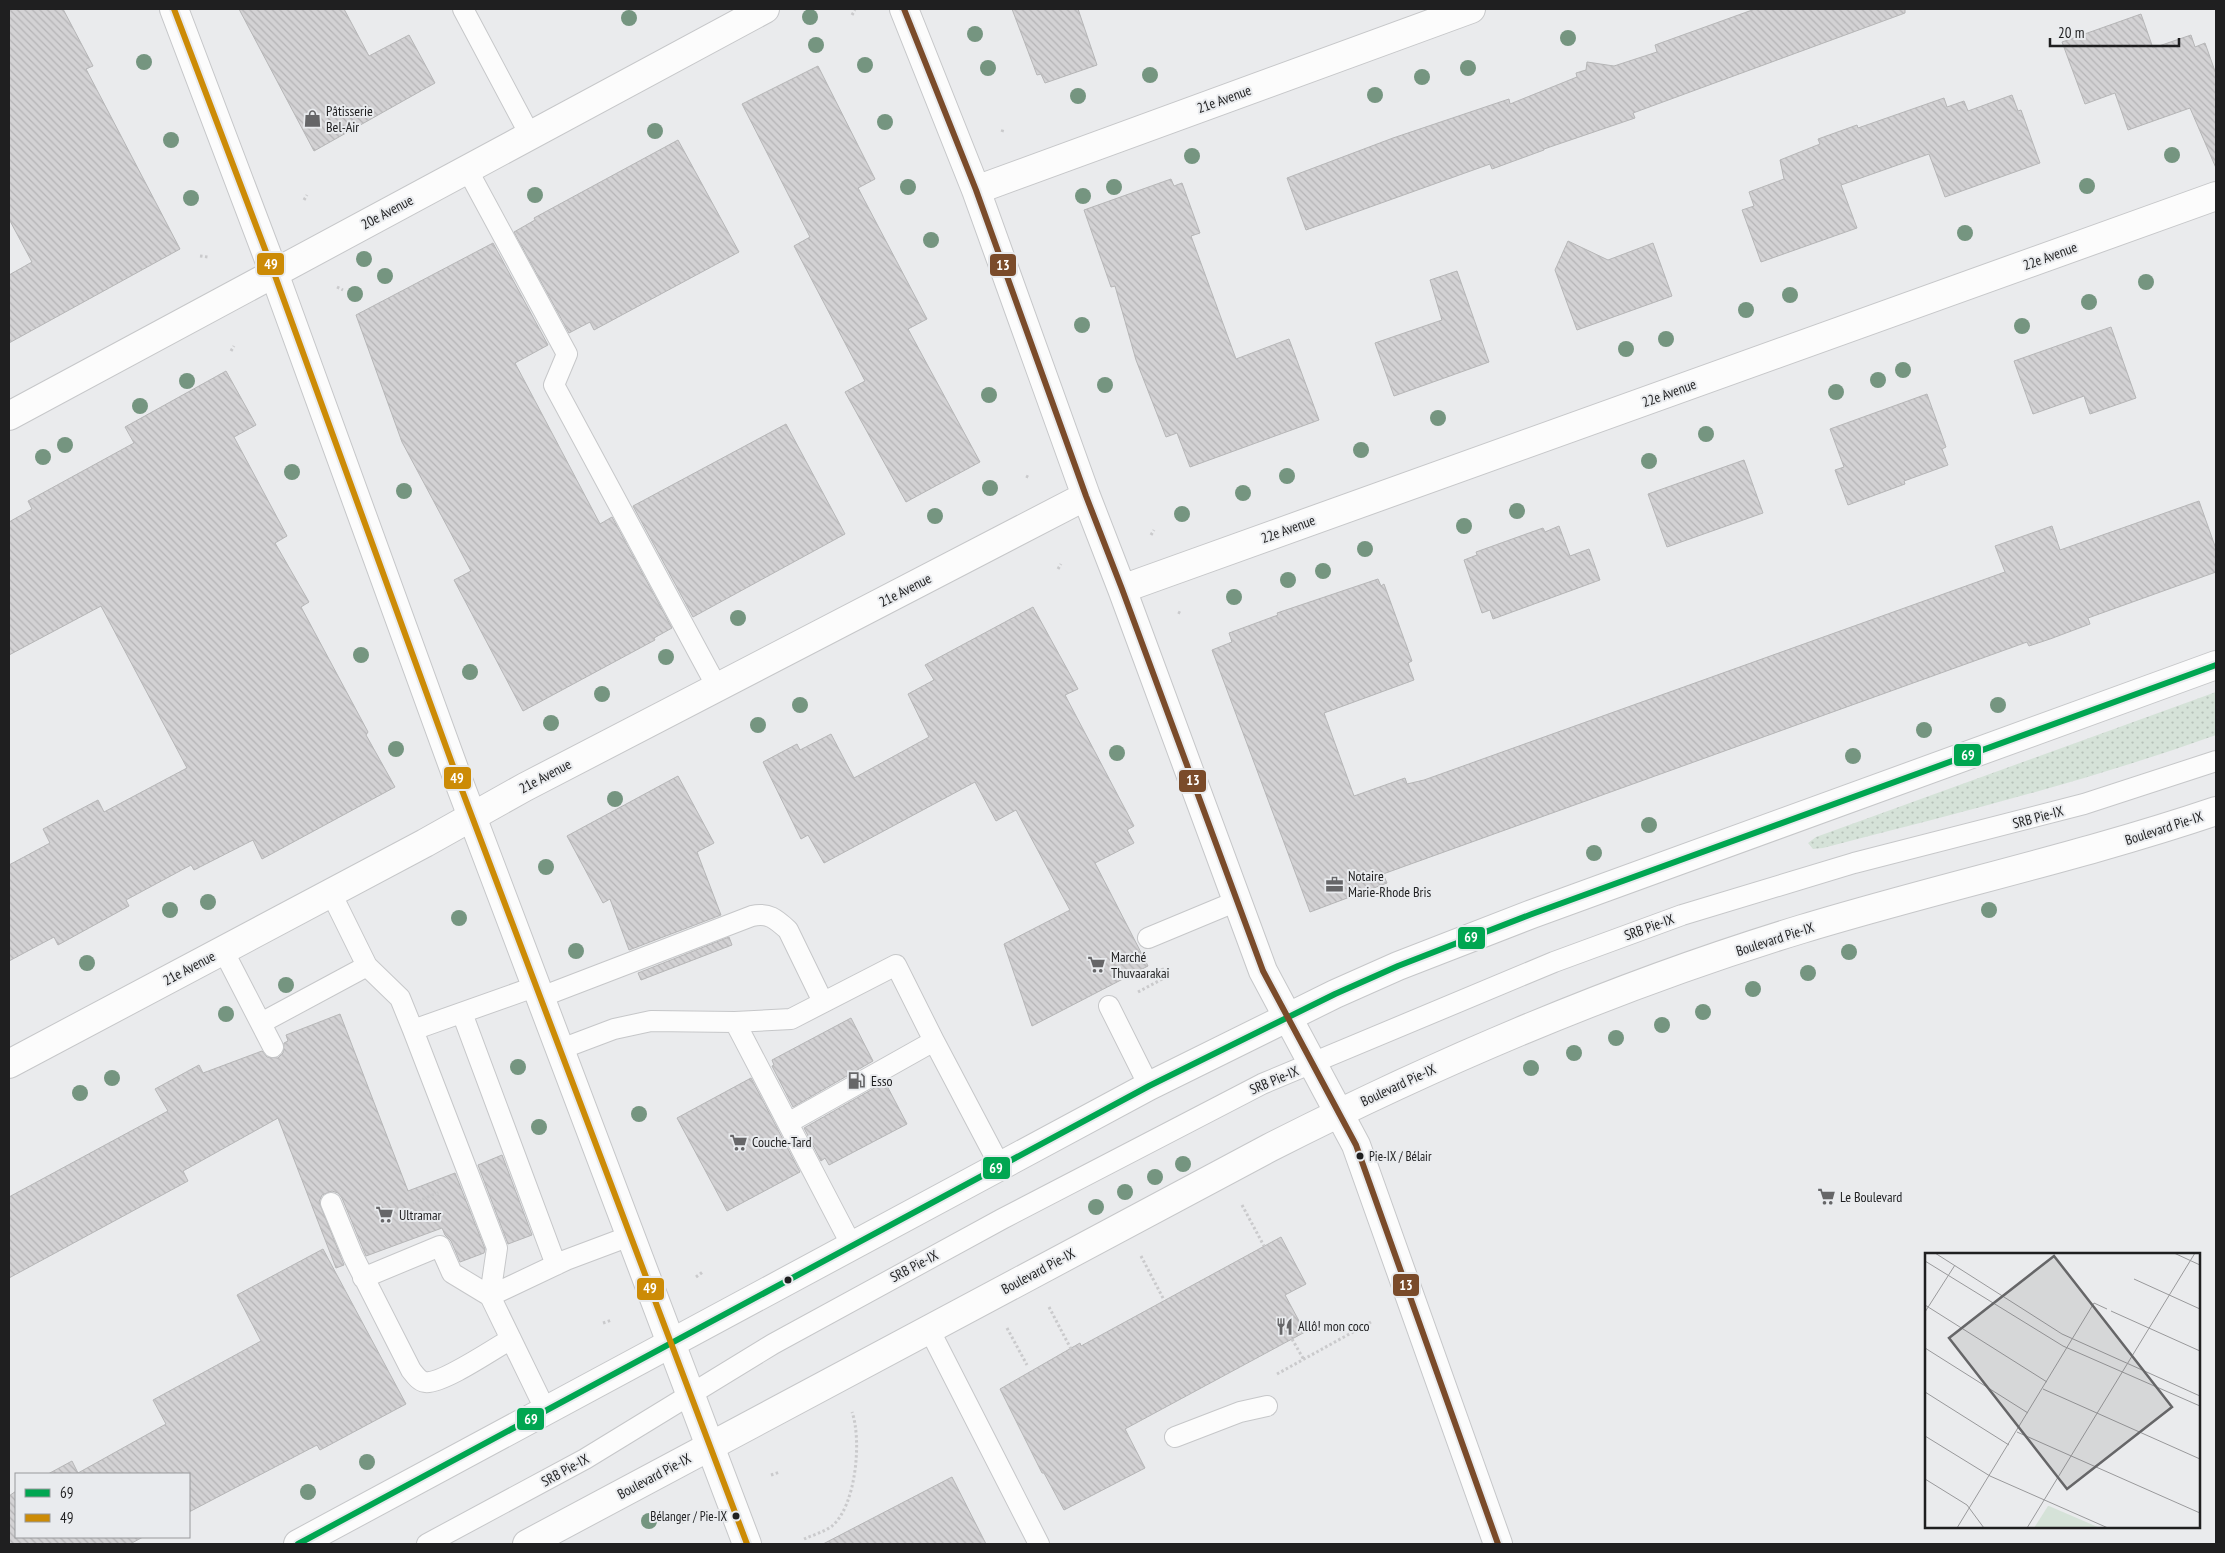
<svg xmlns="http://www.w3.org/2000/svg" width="2225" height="1553" font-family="'PT Sans Narrow',sans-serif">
<defs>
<pattern id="grass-dots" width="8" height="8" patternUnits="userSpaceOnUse" patternTransform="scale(1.25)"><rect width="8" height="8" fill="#d5e2d8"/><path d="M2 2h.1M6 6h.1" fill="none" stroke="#b6c1b9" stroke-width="1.8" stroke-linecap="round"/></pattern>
<pattern id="building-back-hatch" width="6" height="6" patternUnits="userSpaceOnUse" patternTransform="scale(1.25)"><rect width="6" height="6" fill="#d3d2d4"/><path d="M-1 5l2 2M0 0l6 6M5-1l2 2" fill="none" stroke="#b5b4b6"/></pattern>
</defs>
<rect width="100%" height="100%" fill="#eaebed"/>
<!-- grass -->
<path fill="url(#grass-dots)" d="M2216,692V735C2088,781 1955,814 1823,848L1813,849L1808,843L1816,837Z"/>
<!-- building -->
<path fill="url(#building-back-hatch)" stroke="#b6b6b7" d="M9,9H63L93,66L86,69L180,249L9,343V275L32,262L9,219Z
M239,9H344L369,56L409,35L435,83L314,151Z
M1012,9H1078L1097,65L1045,83L1041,74L1037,75Z
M1755,9H1905V13L1633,113L1635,118L1544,149V150L1492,169L1490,164L1306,230L1287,178L1393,138L1509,99L1510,104L1577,77L1576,73L1586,70L1587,62L1614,66L1657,52L1655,45Z
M2141,14L2153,48L2191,35L2195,47L2205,43L2216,74V168L2190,108L2128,130L2115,93L2085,104L2062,42Z
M818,66L875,179L858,188L927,319L908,329L980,462L906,502L845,392L865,381L794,246L810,237L742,104Z
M2012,95L2018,111L2021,110L2040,163L1945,197L1929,154L1841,185L1857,228L1761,262L1742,210L1754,206L1749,192L1784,179L1780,160L1820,144L1818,139L1857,125L1858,128L1944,98L1947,107L1964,101L1968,111Z
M678,140L739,252L594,330L590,322L569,333L514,232L535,220L534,218Z
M1171,179L1174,186L1182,183L1200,233L1191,236L1236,359L1289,339L1319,420L1190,467L1177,433L1166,437L1136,360L1115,286L1111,287L1084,210Z
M1568,241L1608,260L1653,243L1672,296L1577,330L1555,270Z
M493,243L548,345L515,363L600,524L612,517L672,628L654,638L655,640L523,711L454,580L471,571L402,442L356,315Z
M1457,271L1489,362L1394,396L1375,343L1442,320L1430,280Z
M2111,327L2136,398L2090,414L2084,396L2033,414L2014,361Z
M226,371L256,425L234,437L287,536L275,543L309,602L301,607L368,732L366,735L395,787L262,859L253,840L194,870L191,865L126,900L129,906L58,945L54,937L9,961V865L50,843L43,829L98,800L104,812L187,768L101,606L9,655V522L32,509L28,501L134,443L125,427Z
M1927,394L1946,447L1942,449L1948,465L1904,481L1905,484L1848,505L1835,470L1844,467L1830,429Z
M786,424L845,534L693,617L633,506Z
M1744,460L1763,513L1667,547L1648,494Z
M2199,501L2216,549V572L2088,618L2090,624L2050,639L2029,646L2027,642L1383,874L1387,883L1310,912L1212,650L1232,642L1229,633L1278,615L1277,613L1378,579L1381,586L1384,584L1412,661L1408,663L1414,680L1324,713L1354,796L1405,778L1407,784L1424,780L2005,572L1995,546L2052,526L2060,550Z
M1559,526L1570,556L1589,549L1600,580L1493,619L1490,610L1482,613L1464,560L1477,555L1476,552L1543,528L1545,532Z
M1033,607L1078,689L1065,695L1134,826L1127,830L1134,843L1095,863L1148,966L1032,1026L1004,944L1070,910L1016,810L996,821L975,782L824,863L808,835L801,839L763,762L797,744L800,750L831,734L854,778L929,737L908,694L934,680L925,665Z
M678,776L714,843L697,852L721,915L629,950L610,899L603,903L567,836Z
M729,937L732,945L641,980L638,973Z
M340,1014L408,1191L455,1173L485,1249L484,1253L460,1262L451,1241L445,1235L442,1228L366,1256L342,1198L338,1193L332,1191L322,1195L319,1202L344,1265L336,1268L278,1118L183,1171L188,1181L9,1278V1197L168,1111L155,1089L199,1065L203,1073L262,1051L267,1057L278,1058L283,1053L284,1043L288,1041L286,1035Z
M851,1018L873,1061L793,1107L772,1066L774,1065L772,1060Z
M751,1078L800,1172L727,1211L677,1118Z
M885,1082L907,1124L829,1165L825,1158L821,1161L804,1128Z
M502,1155L532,1235L508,1244L478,1165Z
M1281,1237L1306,1284L1285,1295L1305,1332L1125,1429L1145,1468L1064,1510L1044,1473H1042L1000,1389L1080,1343L1081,1346Z
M323,1249L406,1404L320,1450L317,1445L189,1512V1474H48L72,1461L78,1473L166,1424L153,1400L261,1341L237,1295Z
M952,1477L986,1544H823Z
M16,1491V1537H143L130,1544H9V1496Z"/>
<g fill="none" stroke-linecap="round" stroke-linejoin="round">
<defs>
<path id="lane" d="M463,9L530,135
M467,169L567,354L554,385L717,687
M331,893L367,966L400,998L413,1030L497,1248L490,1296L452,1273L440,1246L363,1278
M1148,938L1237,901
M223,950L273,1047
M541,997L752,916C768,912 776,919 788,930L823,1002
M1109,1006L1149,1086
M462,1013L556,1265
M735,1022L791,1019L896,965L934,1041
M261,1023L367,966
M413,1030L537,986
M561,1049L614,1029L651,1021L735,1022L852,1246
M788,1123L934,1041L1000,1166
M331,1203L353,1256L411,1370C415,1375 419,1381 425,1382C441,1385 495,1348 511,1339
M929,1329L1039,1544
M545,1409L490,1296L566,1260L630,1236
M1175,1437L1240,1412L1267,1406
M427,1544L585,1459L773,1344L1002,1219L1262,1084L1554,962L1682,915L1854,863L2084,804L2216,761"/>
<path id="street" d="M904,9L976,190L1086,496L1122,589L1263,971L1356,1145L1498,1544
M976,190L1471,9
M9,416L765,9
M1122,589L2216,196
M9,1064L425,843L525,787L1086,496"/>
<path id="secondary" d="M174,9L274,273L457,777L747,1544"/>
<path id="primary" d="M298,1544L1149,1086L1335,994L1398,966L1532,914L2216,665
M527,1544L1269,1148C1440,1061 1618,985 1802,929C1940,887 2080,857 2216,811"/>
</defs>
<!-- lane casing -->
<use href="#lane" stroke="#c6c7c9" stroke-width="22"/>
<!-- street casing -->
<use href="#street" stroke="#c6c7c9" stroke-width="30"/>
<!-- secondary casing -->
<use href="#secondary" stroke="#c6c7c9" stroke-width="30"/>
<!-- primary casing -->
<use href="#primary" stroke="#c6c7c9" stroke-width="30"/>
<!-- path -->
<path stroke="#cacacc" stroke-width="3" stroke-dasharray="2.5 2.5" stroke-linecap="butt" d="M852,15L855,10
M1002,132L1003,129
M304,200L307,195
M200,256L208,257
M337,287L343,290
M231,351L234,346
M1026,476L1030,478
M1151,535L1154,530
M1058,569L1061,564
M1178,612L1182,614
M1138,992L1166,977L1162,968
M413,1203L440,1192
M1242,1205L1264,1246
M1141,1256L1164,1300
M696,1277L704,1271
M1049,1307L1071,1349
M603,1323L612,1320
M1007,1328L1027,1365
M1292,1339L1304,1360
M1277,1374L1371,1322
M771,1475L780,1472
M681,1523L685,1520
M804,1539C813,1535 824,1532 832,1526C856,1506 862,1440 852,1412"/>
<!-- lane -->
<use href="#lane" stroke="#fcfcfc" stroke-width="20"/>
<!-- street -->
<use href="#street" stroke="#fcfcfc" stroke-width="28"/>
<!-- secondary -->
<use href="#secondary" stroke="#fcfcfc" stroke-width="28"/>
<!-- primary -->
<use href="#primary" stroke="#fcfcfc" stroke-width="28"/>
<defs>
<path id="bus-1" d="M298,1544L1149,1086L1335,994L1398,966L1532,914L2216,665"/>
<path id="bus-2" d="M174,9L274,273L457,777L747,1544"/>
<path id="bus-3" d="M904,9L976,190L1086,496L1122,589L1263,971L1356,1145L1498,1544"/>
</defs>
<!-- bus-1 casing -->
<use href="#bus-1" stroke="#e9ebee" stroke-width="10"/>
<!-- bus-2 casing -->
<use href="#bus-2" stroke="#e9ebee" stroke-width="10"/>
<!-- bus-3 casing -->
<use href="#bus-3" stroke="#e9ebee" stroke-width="10"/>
<!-- bus-1 -->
<use href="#bus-1" stroke="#00a651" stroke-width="6"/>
<!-- bus-2 -->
<use href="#bus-2" stroke="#cc8b06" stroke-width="6"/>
<!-- bus-3 -->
<use href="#bus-3" stroke="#7a4b2a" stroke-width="6"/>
</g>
<!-- trees -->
<g fill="#759580">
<circle cx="810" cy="17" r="8"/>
<circle cx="629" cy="18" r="8"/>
<circle cx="975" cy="34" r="8"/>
<circle cx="1568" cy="38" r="8"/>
<circle cx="816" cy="45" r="8"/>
<circle cx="144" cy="62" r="8"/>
<circle cx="865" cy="65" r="8"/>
<circle cx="988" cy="68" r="8"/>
<circle cx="1468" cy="68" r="8"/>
<circle cx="1150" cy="75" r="8"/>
<circle cx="1422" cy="77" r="8"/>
<circle cx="1375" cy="95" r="8"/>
<circle cx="1078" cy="96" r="8"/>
<circle cx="885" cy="122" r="8"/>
<circle cx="655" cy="131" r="8"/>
<circle cx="171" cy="140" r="8"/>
<circle cx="2172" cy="155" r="8"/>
<circle cx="1192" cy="156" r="8"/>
<circle cx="2087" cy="186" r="8"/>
<circle cx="908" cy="187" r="8"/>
<circle cx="1114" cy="187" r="8"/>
<circle cx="535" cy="195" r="8"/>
<circle cx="1083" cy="196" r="8"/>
<circle cx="191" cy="198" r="8"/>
<circle cx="1965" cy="233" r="8"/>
<circle cx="931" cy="240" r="8"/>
<circle cx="364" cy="259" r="8"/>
<circle cx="385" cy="276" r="8"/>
<circle cx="2146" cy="282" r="8"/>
<circle cx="355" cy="294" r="8"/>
<circle cx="1790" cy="295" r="8"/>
<circle cx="2089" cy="302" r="8"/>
<circle cx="1746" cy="310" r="8"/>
<circle cx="1082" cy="325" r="8"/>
<circle cx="2022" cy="326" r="8"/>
<circle cx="1666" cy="339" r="8"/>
<circle cx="1626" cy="349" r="8"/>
<circle cx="1903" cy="370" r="8"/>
<circle cx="1878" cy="380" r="8"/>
<circle cx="187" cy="381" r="8"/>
<circle cx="1105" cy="385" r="8"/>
<circle cx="1836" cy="392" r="8"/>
<circle cx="989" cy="395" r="8"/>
<circle cx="140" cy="406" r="8"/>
<circle cx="1438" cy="418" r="8"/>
<circle cx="1706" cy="434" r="8"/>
<circle cx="65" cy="445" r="8"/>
<circle cx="1361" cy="450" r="8"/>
<circle cx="43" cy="457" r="8"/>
<circle cx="1649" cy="461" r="8"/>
<circle cx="292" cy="472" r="8"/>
<circle cx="1287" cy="476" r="8"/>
<circle cx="990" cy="488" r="8"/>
<circle cx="404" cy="491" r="8"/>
<circle cx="1243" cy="493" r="8"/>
<circle cx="1517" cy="511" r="8"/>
<circle cx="1182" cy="514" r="8"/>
<circle cx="935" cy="516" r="8"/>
<circle cx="1464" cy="526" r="8"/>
<circle cx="1365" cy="549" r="8"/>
<circle cx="1323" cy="571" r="8"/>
<circle cx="1288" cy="580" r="8"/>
<circle cx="1234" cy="597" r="8"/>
<circle cx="738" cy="618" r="8"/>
<circle cx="361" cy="655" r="8"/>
<circle cx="666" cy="657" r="8"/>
<circle cx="470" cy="672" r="8"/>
<circle cx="602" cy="694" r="8"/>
<circle cx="800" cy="705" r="8"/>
<circle cx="1998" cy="705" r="8"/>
<circle cx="551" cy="723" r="8"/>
<circle cx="758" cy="725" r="8"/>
<circle cx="1924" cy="730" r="8"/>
<circle cx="396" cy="749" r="8"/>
<circle cx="1117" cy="753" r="8"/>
<circle cx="1853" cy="756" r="8"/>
<circle cx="615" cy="799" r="8"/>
<circle cx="1649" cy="825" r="8"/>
<circle cx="1594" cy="853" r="8"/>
<circle cx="546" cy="867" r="8"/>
<circle cx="208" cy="902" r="8"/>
<circle cx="170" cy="910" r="8"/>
<circle cx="1989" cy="910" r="8"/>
<circle cx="459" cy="918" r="8"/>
<circle cx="576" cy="951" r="8"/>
<circle cx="1849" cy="952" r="8"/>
<circle cx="87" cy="963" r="8"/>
<circle cx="1808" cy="973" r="8"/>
<circle cx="286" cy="985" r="8"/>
<circle cx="1753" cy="989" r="8"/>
<circle cx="1703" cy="1012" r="8"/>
<circle cx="226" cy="1014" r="8"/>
<circle cx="1662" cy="1025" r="8"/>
<circle cx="1616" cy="1038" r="8"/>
<circle cx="1574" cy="1053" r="8"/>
<circle cx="518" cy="1067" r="8"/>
<circle cx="1531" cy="1068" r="8"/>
<circle cx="112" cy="1078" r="8"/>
<circle cx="80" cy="1093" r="8"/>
<circle cx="639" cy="1114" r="8"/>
<circle cx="539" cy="1127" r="8"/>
<circle cx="1183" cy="1164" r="8"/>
<circle cx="1155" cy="1177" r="8"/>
<circle cx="1125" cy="1192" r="8"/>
<circle cx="1096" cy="1207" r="8"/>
<circle cx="367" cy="1462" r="8"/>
<circle cx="308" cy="1492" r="8"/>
<circle cx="649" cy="1521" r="8"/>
</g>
<!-- icons -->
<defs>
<symbol id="shop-bare" viewBox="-9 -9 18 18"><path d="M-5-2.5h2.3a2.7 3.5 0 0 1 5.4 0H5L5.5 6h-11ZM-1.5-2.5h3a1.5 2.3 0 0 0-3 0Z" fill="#666668" stroke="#e9ebee" stroke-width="2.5" paint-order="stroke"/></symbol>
<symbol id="office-bare" viewBox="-9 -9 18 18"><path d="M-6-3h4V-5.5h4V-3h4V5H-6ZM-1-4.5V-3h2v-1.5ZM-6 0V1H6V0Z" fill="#666668" stroke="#e9ebee" stroke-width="2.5" paint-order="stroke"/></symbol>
<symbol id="supermarket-bare" viewBox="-9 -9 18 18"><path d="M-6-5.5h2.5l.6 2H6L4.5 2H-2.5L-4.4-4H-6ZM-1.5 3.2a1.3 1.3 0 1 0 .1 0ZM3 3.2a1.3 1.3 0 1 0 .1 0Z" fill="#666668" stroke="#e9ebee" stroke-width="2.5" paint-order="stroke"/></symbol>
<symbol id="fuel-bare" viewBox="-9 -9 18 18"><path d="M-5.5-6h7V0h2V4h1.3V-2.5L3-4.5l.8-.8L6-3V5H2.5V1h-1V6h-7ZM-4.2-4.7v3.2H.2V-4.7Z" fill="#666668" stroke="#e9ebee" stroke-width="2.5" paint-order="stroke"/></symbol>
<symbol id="restaurant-bare" viewBox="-9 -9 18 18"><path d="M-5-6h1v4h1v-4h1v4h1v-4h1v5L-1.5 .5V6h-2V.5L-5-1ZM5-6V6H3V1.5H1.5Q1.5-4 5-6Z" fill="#666668" stroke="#e9ebee" stroke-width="2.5" paint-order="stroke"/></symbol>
</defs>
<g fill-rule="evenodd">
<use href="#shop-bare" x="300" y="106" width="25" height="25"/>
<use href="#office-bare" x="1322" y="872" width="25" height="25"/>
<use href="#supermarket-bare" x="1084" y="952" width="25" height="25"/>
<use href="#fuel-bare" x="844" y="1068" width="25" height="25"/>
<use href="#supermarket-bare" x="726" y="1130" width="25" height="25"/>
<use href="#supermarket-bare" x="1814" y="1184" width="25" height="25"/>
<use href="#supermarket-bare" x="372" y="1202" width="25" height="25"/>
<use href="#restaurant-bare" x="1272" y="1314" width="25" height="25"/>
</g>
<!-- markers -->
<g fill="#1f1f20" stroke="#e9ebee" stroke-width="2">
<circle cx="1360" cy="1156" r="4.5"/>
<circle cx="788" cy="1280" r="4.5"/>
<circle cx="736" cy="1516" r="4.5"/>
</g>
<g text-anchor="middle" stroke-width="4" stroke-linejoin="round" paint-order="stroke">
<!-- bus labels -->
<g font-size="13" fill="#1f1f20" stroke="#e9ebee" text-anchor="start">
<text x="1369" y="1161">Pie-IX / Bélair</text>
<text x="727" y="1521" text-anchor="end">Bélanger / Pie-IX</text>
</g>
<!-- street labels -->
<g font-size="14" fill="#1f1f20" stroke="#e9ebee">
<text transform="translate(1224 99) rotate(-20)" y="5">21e Avenue</text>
<text transform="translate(387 212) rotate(-28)" y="5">20e Avenue</text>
<text transform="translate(2050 256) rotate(-20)" y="5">22e Avenue</text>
<text transform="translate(1669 393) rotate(-20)" y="5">22e Avenue</text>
<text transform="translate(1288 529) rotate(-20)" y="5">22e Avenue</text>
<text transform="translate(905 590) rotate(-27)" y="5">21e Avenue</text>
<text transform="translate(545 776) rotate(-28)" y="5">21e Avenue</text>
<text transform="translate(2038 817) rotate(-15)" y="5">SRB Pie-IX</text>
<text transform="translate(2164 828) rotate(-18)" y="5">Boulevard Pie-IX</text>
<text transform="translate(1649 927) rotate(-20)" y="5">SRB Pie-IX</text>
<text transform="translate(1775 939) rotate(-18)" y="5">Boulevard Pie-IX</text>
<text transform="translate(189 968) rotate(-28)" y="5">21e Avenue</text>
<text transform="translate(1274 1080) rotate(-23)" y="5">SRB Pie-IX</text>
<text transform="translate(1398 1085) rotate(-25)" y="5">Boulevard Pie-IX</text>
<text transform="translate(914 1266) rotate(-28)" y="5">SRB Pie-IX</text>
<text transform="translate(1038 1271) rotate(-28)" y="5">Boulevard Pie-IX</text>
<text transform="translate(565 1470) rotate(-29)" y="5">SRB Pie-IX</text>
<text transform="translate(654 1476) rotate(-28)" y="5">Boulevard Pie-IX</text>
</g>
<!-- poi labels -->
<g font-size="14" fill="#1f1f20" stroke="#e9ebee" text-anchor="start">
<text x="326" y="116">Pâtisserie<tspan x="326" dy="16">Bel-Air</tspan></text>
<text x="1348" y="881">Notaire<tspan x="1348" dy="16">Marie-Rhode Bris</tspan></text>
<text x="1111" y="962">Marché<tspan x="1111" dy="16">Thuvaarakai</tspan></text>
<text x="871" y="1086">Esso</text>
<text x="752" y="1147">Couche-Tard</text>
<text x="1840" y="1202">Le Boulevard</text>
<text x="399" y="1220">Ultramar</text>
<text x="1298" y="1331">Allô! mon coco</text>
</g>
</g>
<!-- overview -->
<g transform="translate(1925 1253)">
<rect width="275" height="275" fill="#eaebed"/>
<path d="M123,253H124L175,275H109Z" fill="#d5e2d8"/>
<path fill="none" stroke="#99999b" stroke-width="1" d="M10,0L137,81L275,143M249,0L275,12M0,8L138,93L275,153M209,26L275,56M0,52L122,129M186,58L275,98M0,59L30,12M0,95L103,160M118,136L275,206M0,139L84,192M92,179L275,260M0,183L65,223L183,275M0,226L42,252L59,275M32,275L169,50L182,56M102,275L270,0"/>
<path fill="#666668" fill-opacity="0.15" stroke="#666668" stroke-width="2.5" d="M129,3L247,154L142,236L24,85Z"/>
<rect width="275" height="275" fill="none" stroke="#1f1f20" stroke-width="2.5"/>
</g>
<g stroke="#e9ebee" stroke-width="2">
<rect x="256" y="252" width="29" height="24" rx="5" fill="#cc8b06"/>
<rect x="989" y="253" width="28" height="24" rx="5" fill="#7a4b2a"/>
<rect x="1953" y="743" width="29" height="24" rx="5" fill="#00a651"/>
<rect x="443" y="766" width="29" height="24" rx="5" fill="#cc8b06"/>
<rect x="1178" y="769" width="29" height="24" rx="5" fill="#7a4b2a"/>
<rect x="1457" y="926" width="29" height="24" rx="5" fill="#00a651"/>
<rect x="982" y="1156" width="29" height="24" rx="5" fill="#00a651"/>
<rect x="1392" y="1273" width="28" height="24" rx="5" fill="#7a4b2a"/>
<rect x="636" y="1277" width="29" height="24" rx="5" fill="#cc8b06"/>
<rect x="516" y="1407" width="29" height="24" rx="5" fill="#00a651"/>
</g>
<g font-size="14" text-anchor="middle" font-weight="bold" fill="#fff">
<text x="271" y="269">49</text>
<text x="1003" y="270">13</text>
<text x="1968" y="760">69</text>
<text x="457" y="783">49</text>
<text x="1193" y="785">13</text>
<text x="1471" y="942">69</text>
<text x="996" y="1173">69</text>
<text x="1406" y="1290">13</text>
<text x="650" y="1293">49</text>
<text x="531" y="1424">69</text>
</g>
<!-- border -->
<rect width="2225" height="1553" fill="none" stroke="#1f1f20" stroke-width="20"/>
<!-- legend -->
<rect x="15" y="1473" width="175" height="65" fill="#e9ebee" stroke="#98999c"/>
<rect x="25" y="1489" width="25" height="8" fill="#00a651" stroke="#98999c"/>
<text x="60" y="1498" font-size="15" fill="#1f1f20">69</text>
<rect x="25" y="1514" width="25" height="8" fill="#cc8b06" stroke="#98999c"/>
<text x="60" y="1523" font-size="15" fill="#1f1f20">49</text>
<!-- scale -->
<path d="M2050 38v8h129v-8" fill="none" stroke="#1f1f20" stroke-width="2.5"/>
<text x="2058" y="38" font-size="15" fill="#1f1f20" stroke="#e9ebee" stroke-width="4" paint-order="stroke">20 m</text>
</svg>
